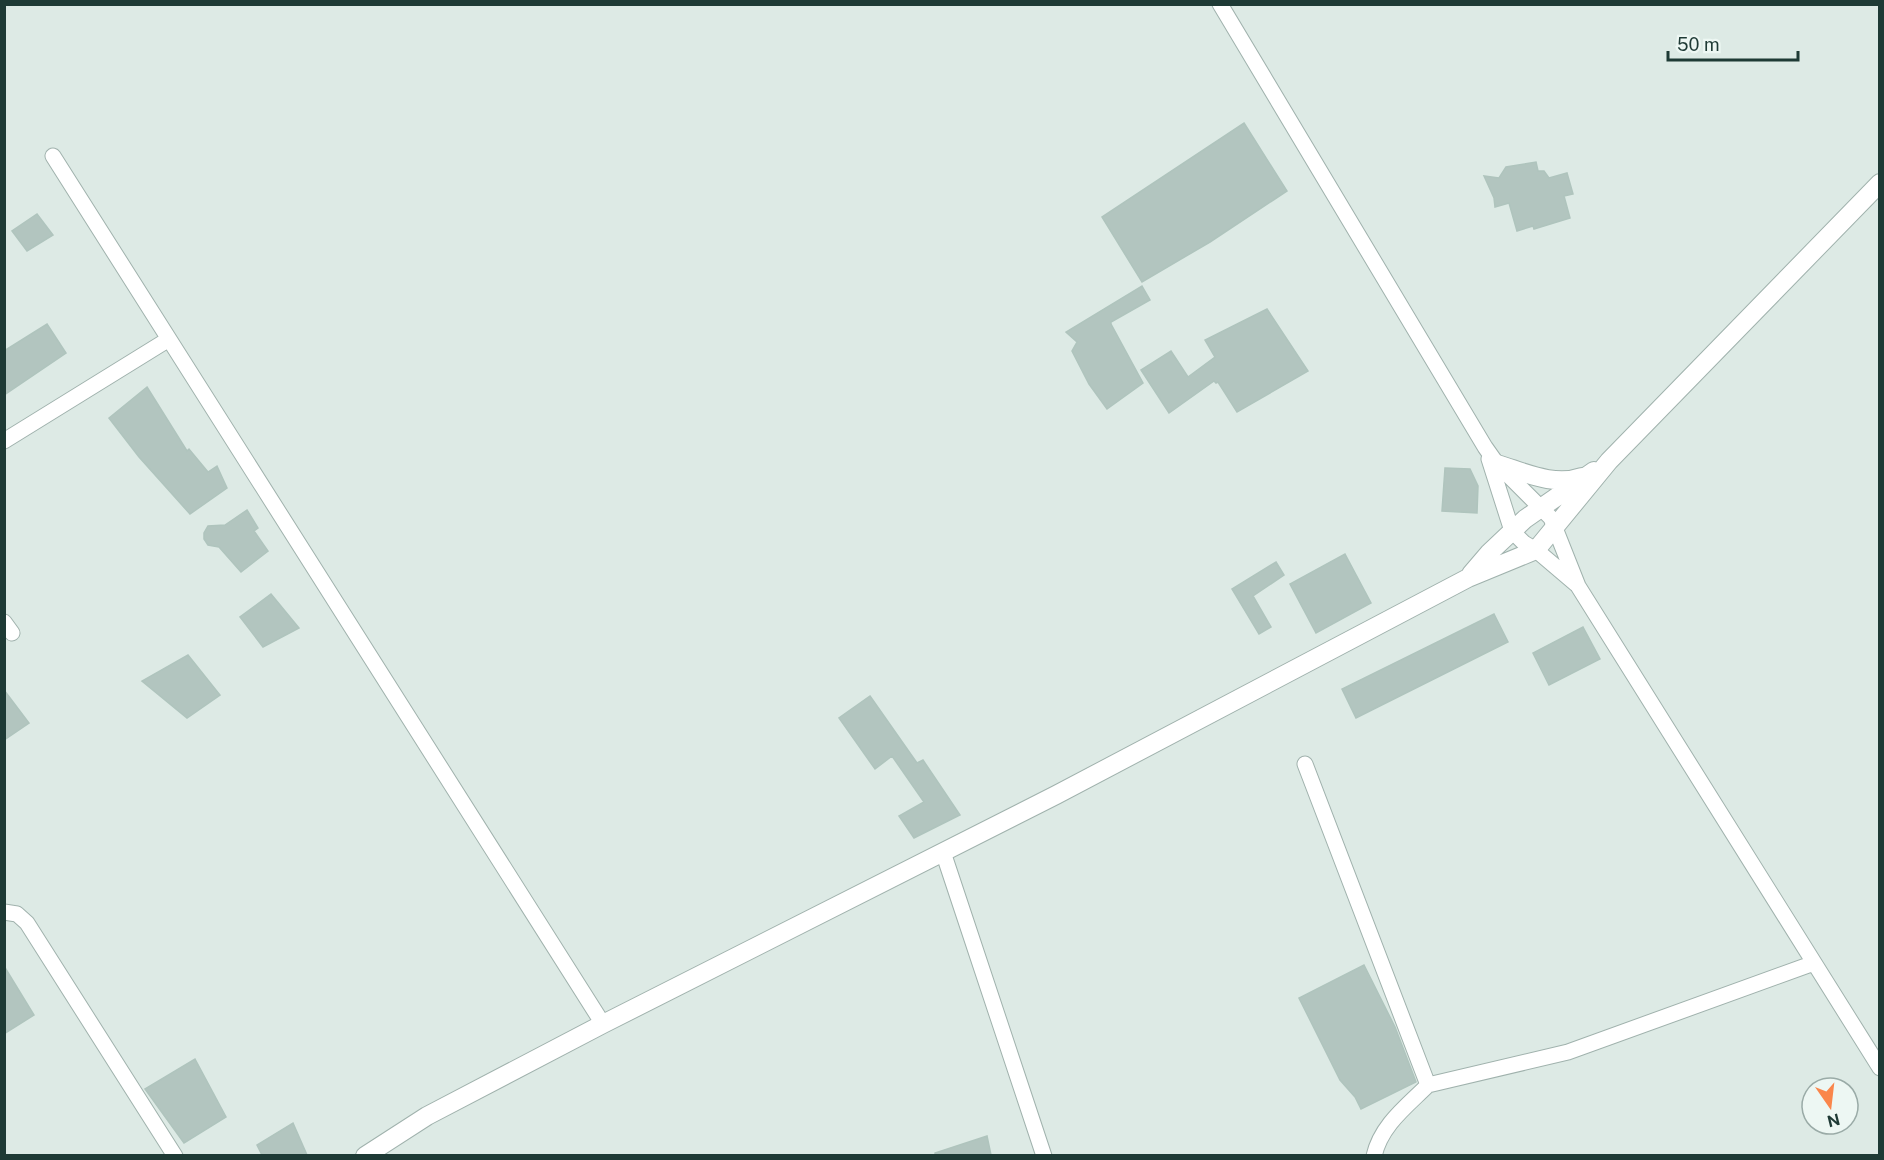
<svg xmlns="http://www.w3.org/2000/svg" width="1884" height="1160" font-family="'Public Sans',sans-serif">
<rect width="100%" height="100%" fill="#ddeae5"/>
<!-- building -->
<path fill="#b2c5bf" stroke="#afc4bd" stroke-width="1.5" d="M1244,123L1287,191L1210,242L1142,282L1102,217Z
M1536,162L1538,171H1544L1549,178L1567,173L1573,194L1564,196L1570,218L1534,229L1533,226L1517,231L1509,203L1495,207L1494,198L1484,176L1499,178L1506,167Z
M37,214L53,235L27,251L12,231Z
M1142,286L1150,300L1111,322V324L1143,383L1107,409L1089,384L1072,351L1077,342L1066,332Z
M1267,309L1308,371L1237,412L1218,382L1216,383L1214,381L1169,413L1141,370L1171,351L1188,377L1215,357L1205,340Z
M47,324L66,353L4,395V351Z
M147,387L187,451L189,449L208,472L217,466L227,488L190,514L139,457L109,418Z
M1445,468L1470,469L1478,486L1477,513L1442,511Z
M247,510L258,528L254,531L268,551L241,572L219,547L208,545L204,539V533L208,526L225,525Z
M1345,554L1371,603L1316,633L1290,584Z
M1276,562L1284,575L1253,596L1271,627L1259,634L1232,589Z
M271,594L299,628L263,647L240,617Z
M1494,614L1508,642L1356,718L1342,689Z
M1583,627L1600,659L1549,685L1533,653Z
M188,655L220,695L187,718L142,681Z
M4,690L29,723L4,740Z
M870,696L917,763L923,760L960,815L914,838L899,816L924,802L892,756L875,769L839,718Z
M1364,965L1395,1027L1416,1082L1361,1109L1355,1097L1340,1080L1299,998Z
M4,966L34,1015L4,1034Z
M195,1059L226,1117L184,1143L145,1089Z
M293,1123L307,1155H262L257,1145Z
M987,1136L991,1155H935V1153Z"/>
<g fill="none" stroke-linecap="round" stroke-linejoin="round">
<defs>
<path id="minor" d="M1220,4L1485,447L1497,464L1551,518L1578,586L1880,1068
M53,156L603,1024
M4,441L169,339
M1489,459L1512,531L1524,543L1536,550L1576,584
M4,622L12,633
M1305,764L1428,1085L1568,1052L1814,963
M943,852L1044,1156
M4,912L17,914L27,923L175,1156
M1374,1156C1381,1125 1407,1106 1428,1085"/>
<path id="tertiary" d="M1497,464C1524,472 1554,487 1582,477
M1471,574L1489,553L1525,519L1594,471
M365,1156L427,1116L603,1024L1056,795L1468,578L1536,550L1609,461L1880,183"/>
</defs>
<!-- minor casing -->
<use href="#minor" stroke="#a0b2ad" stroke-width="17"/>
<!-- tertiary casing -->
<use href="#tertiary" stroke="#a0b2ad" stroke-width="20"/>
<!-- minor -->
<use href="#minor" stroke="#fff" stroke-width="15"/>
<!-- tertiary -->
<use href="#tertiary" stroke="#fff" stroke-width="18"/>
</g>
<!-- border -->
<rect width="1884" height="1160" fill="none" stroke="#1e3a35" stroke-width="12"/>
<!-- north arrow -->
<g transform="translate(1830 1106) rotate(166)"><circle r="28" fill="#edf7f3" stroke="#9aaba7" stroke-width="1.5"/>
<path d="M0-4.5L10 22L0 15L-10 22Z" fill="#fa864b"/>
<text y="-9" font-size="16" font-weight="bold" text-anchor="middle" fill="#1e3a35">N</text>
</g>
<!-- scale -->
<path d="M1668 51v9h130v-9" fill="none" stroke="#1e3a35" stroke-width="3"/>
<text x="1677" y="51" font-size="18" fill="#1e3a35" stroke="#edf7f3" stroke-width="4.5" paint-order="stroke">50 m</text>
</svg>
